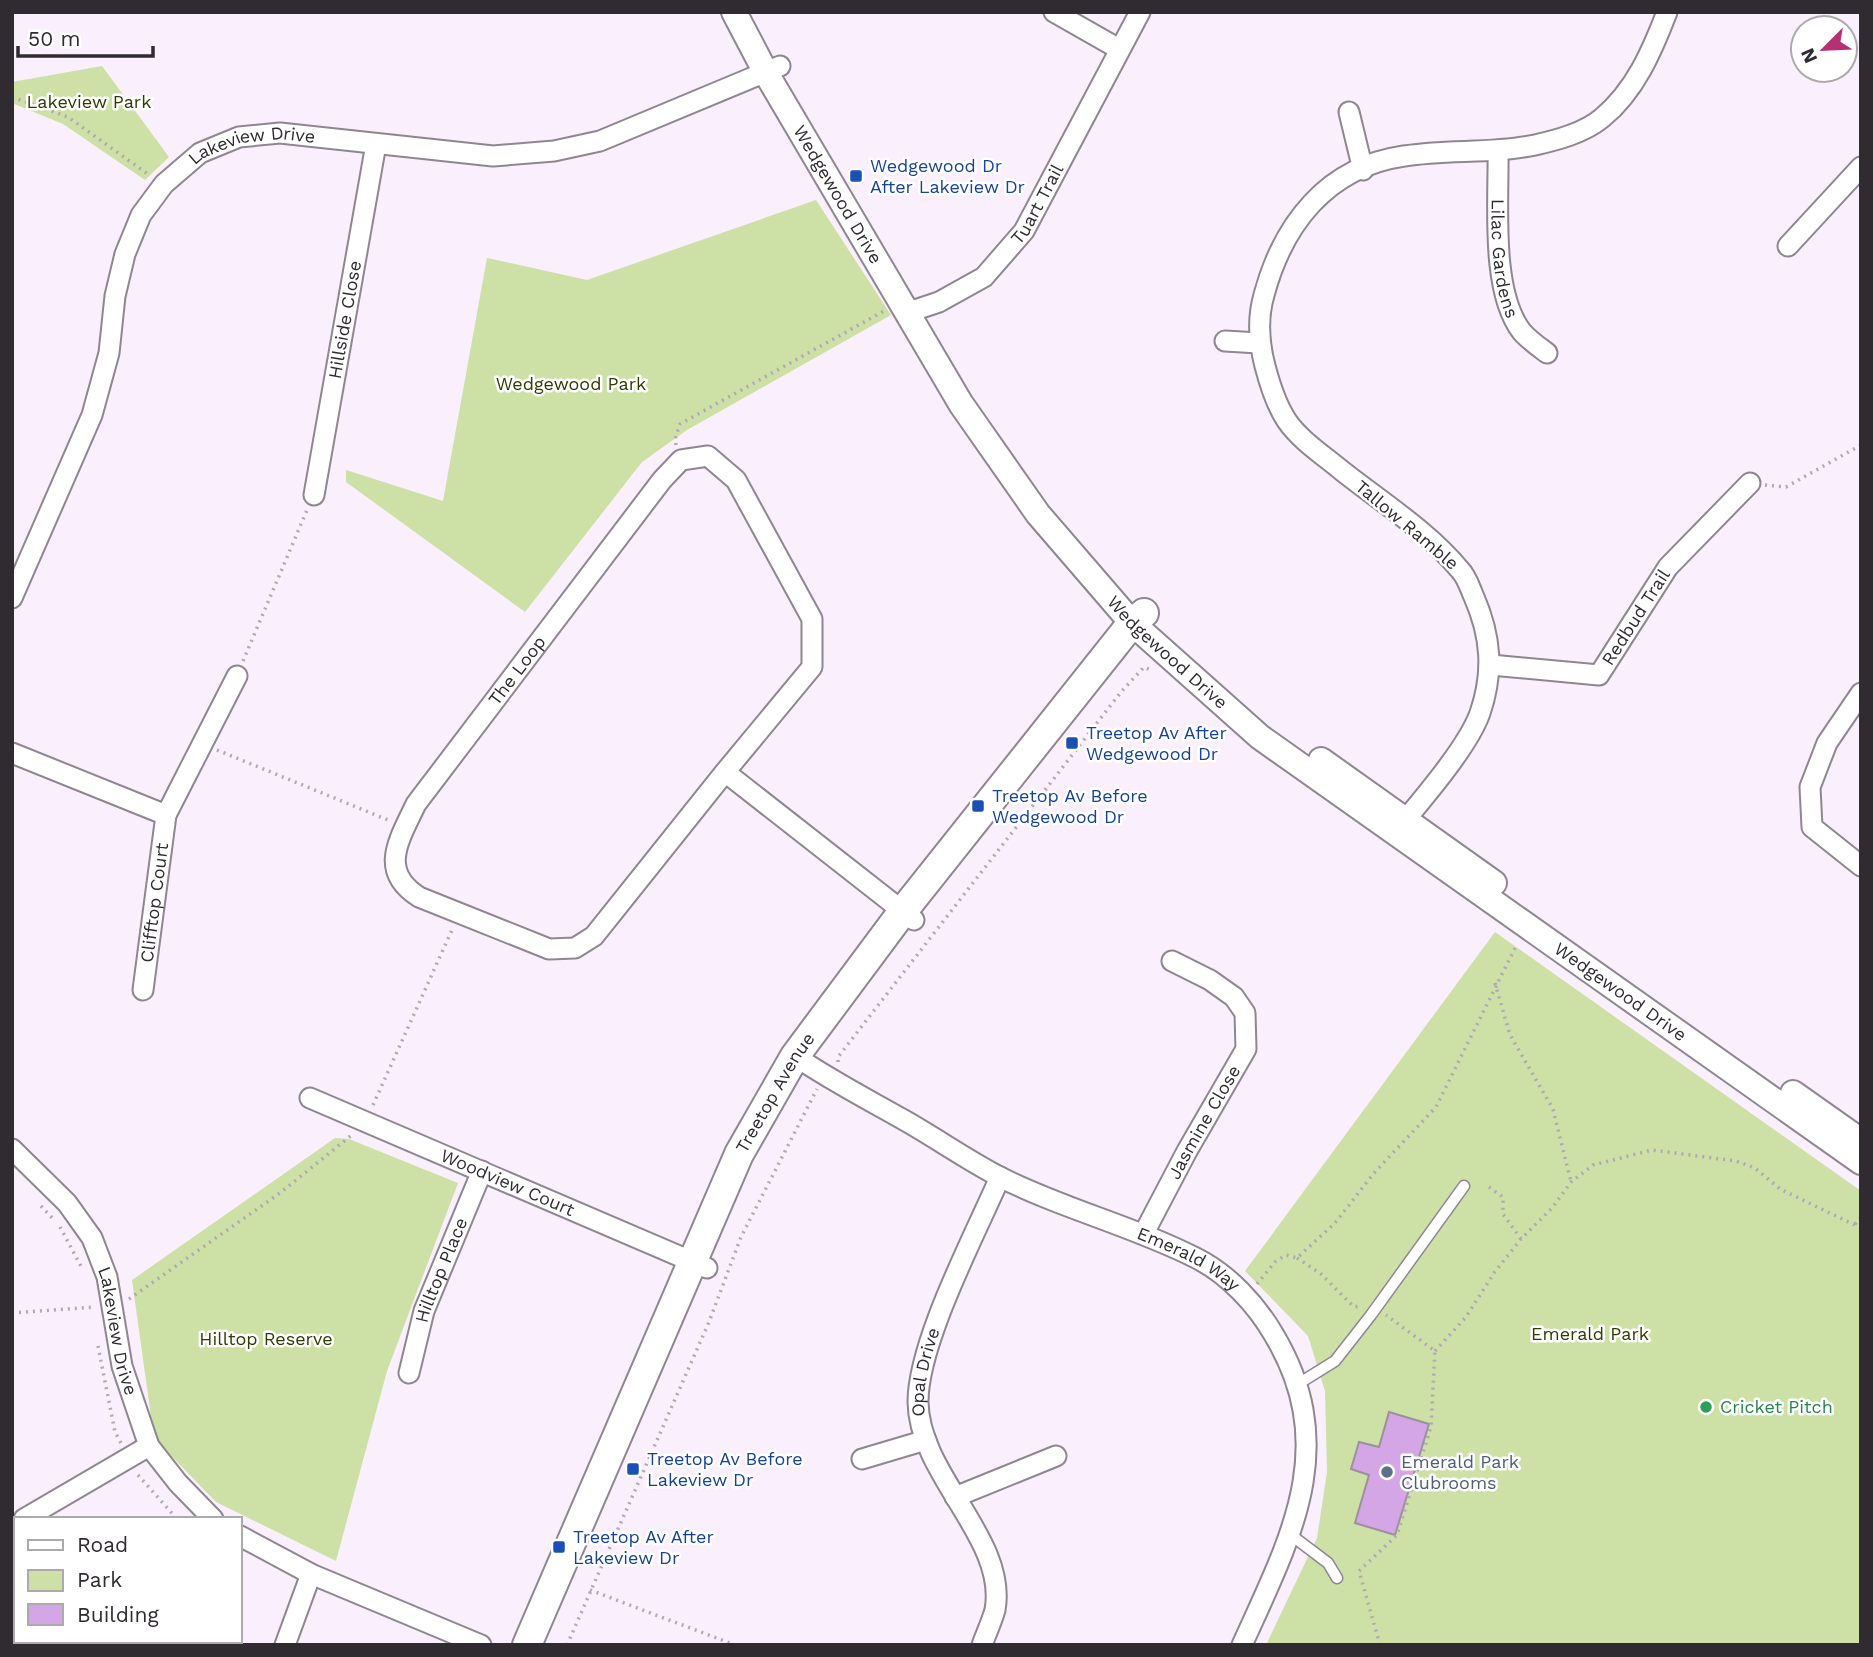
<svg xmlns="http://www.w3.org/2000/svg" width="1873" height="1657" font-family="'Work Sans',sans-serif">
<rect width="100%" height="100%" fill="#f9effd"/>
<!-- green -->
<path fill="#cde0a5" d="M102,66L169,157L145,180L63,124L12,103V82Z
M816,200L891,315L687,430L642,462L525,612L346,482V470L443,501L487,258L587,280Z
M1495,932L1861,1191V1645H1266L1317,1538L1327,1472L1325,1391L1308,1336L1245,1271Z
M335,1138L349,1139L458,1183L387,1371L336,1561L216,1502L154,1438L132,1280Z"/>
<!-- building -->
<path fill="#d4a6e6" stroke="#9a919d" stroke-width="2" d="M1389,1412L1429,1424L1395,1535L1355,1523L1369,1475L1351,1469L1359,1442L1379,1447Z"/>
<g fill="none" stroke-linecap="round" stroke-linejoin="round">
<defs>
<path id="service" d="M1298,1384L1335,1361L1371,1315L1464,1186
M1291,1535L1328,1563L1337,1578"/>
<g id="minor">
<path d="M1054,12L1119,49"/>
<path d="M1349,112L1363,170"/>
<path id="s1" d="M1498,151C1499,202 1490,291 1522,332C1529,340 1539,347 1547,353"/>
<path d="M1788,246L1861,167"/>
<path id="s2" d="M906,313L939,302L984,277L1024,231L1140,12"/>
<path d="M1225,341L1259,343"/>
<path id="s3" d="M314,495L376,144"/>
<path id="s4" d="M12,598L92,415L109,353L115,296L125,254L141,215L164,184L200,153L239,137L280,133L493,156L554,151L600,141L780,66"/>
<path id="s5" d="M1491,665L1599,675L1668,567L1750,483"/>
<path d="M1861,693L1827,743L1810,787L1812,827L1861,866"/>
<path d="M12,753L166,815"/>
<path id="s6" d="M725,772L594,936L575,948L549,949L419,897C378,871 399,840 416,804L662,480L681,460L708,456L736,480L812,619V667L725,772L914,920"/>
<path d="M1397,830C1421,801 1468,747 1480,713C1494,672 1491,636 1474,597C1470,588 1467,577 1460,570C1428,531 1380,501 1341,470C1323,455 1300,440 1287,421C1276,405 1270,385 1265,366C1259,343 1257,319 1264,295C1283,224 1327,167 1404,156C1448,149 1492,154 1535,145C1557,140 1584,133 1602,118C1635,91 1652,51 1667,12"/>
<path id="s7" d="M143,990L166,815L237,676"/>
<path id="s8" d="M795,1056C830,1080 867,1099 904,1120C936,1138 967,1160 1000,1177C1063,1209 1133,1226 1196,1258C1228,1274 1256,1304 1274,1335C1341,1447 1290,1539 1242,1645"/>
<path id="s9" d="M310,1098L707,1268"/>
<path id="s10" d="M12,1149L67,1203L92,1238L107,1277L122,1366L149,1446L178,1483L213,1519"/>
<path id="s11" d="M1144,1233L1187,1151L1246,1049L1245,1013L1234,997L1210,980L1172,961"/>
<path id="s12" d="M409,1373L424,1311L482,1171"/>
<path d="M862,1459L926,1440"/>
<path d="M955,1497L1056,1456"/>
<path d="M24,1519L149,1446"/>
<path d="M240,1536L311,1574L481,1645"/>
<path d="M285,1645L311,1574"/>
<path id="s13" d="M982,1645C986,1634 992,1621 995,1610C1008,1539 919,1476 918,1402C918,1342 975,1235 1000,1177"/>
</g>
<g id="tertiary">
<path id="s14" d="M734,12L766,73L961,404L1038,514L1132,623L1260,737L1861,1162"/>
<path d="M1321,760L1494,883"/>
<path d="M1793,1093L1861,1141"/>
</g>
<g id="secondary">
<path id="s15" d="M527,1645L739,1154L795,1056L903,911L1132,623L1144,613"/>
</g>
</defs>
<!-- service casing -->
<use href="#service" stroke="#8f8692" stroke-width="13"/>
<!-- minor casing -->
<use href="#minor" stroke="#8f8692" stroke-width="23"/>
<!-- tertiary casing -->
<use href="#tertiary" stroke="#8f8692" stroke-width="28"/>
<!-- secondary casing -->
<use href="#secondary" stroke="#8f8692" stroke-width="32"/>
<!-- path -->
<path stroke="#b0a8b3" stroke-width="3.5" stroke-dasharray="2 5" stroke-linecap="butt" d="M12,97L68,117L149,175
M676,445L675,439L680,424L884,311
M1765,485L1786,487L1861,445
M243,661L307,510
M217,750L388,820
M1495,983L1510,1035L1553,1109L1571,1182
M838,1062V1057L1121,692L1144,667L1153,671
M373,1105L452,930
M1489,1187L1503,1197V1214L1521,1239
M41,1206L55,1221
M1855,1224L1861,1217
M60,1227L83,1270
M1297,1258L1321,1274L1354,1307L1360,1306
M1257,1284L1275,1262L1286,1255L1297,1258L1335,1223L1374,1173L1436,1107L1517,944
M129,1299L280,1193L353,1134
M12,1313L94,1307
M98,1346L115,1432L121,1443
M1435,1351L1466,1317L1494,1273L1521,1239L1552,1208L1571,1182L1593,1165L1652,1150L1736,1161L1755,1168L1780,1189L1861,1228
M138,1475L177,1519
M590,1590L735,1645
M567,1645L709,1322L741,1237L817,1089
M1380,1645L1359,1571L1397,1535L1431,1427L1435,1351L1386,1315"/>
<!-- service -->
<use href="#service" stroke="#fff" stroke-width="10"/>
<!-- minor -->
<use href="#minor" stroke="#fff" stroke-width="19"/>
<!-- tertiary -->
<use href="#tertiary" stroke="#fff" stroke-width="24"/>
<!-- secondary -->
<use href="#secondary" stroke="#fff" stroke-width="28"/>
</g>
<!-- markers -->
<g fill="#1a4fb4" stroke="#fff" stroke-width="2.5">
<rect x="849" y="169" width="14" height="14" rx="3.5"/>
<rect x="1065" y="736" width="14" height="14" rx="3.5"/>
<rect x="971" y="799" width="14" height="14" rx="3.5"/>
<rect x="626" y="1462" width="14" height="14" rx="3.5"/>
<rect x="552" y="1540" width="14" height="14" rx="3.5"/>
</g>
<circle fill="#2e9e5b" stroke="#fff" stroke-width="2.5" cx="1706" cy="1407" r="7"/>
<circle fill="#5c6f8a" stroke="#fff" stroke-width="2.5" cx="1387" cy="1472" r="7"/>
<g text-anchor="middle" stroke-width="5" stroke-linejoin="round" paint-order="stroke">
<!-- park labels -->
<g font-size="18" fill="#2f3c02" stroke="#fff">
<text x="89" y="108">Lakeview Park</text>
<text x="571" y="390">Wedgewood Park</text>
<text x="1590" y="1340">Emerald Park</text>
<text x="266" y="1345">Hilltop Reserve</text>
</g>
<!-- street labels -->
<g font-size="18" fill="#2f2b31" stroke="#fff">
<text dy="6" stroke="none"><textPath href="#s4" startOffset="546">Lakeview Drive</textPath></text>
<text dy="6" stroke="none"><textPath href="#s14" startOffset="210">Wedgewood Drive</textPath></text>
<text dy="6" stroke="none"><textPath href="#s2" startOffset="177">Tuart Trail</textPath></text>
<text dy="6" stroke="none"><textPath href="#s1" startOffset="108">Lilac Gardens</textPath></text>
<text dy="6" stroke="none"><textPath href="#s3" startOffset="178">Hillside Close</textPath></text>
<text transform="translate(1407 525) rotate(40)" y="6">Tallow Ramble</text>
<text dy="6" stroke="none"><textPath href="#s5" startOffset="177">Redbud Trail</textPath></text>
<text dy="6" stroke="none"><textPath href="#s14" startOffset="777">Wedgewood Drive</textPath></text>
<text dy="6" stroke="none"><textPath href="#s6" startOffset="672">The Loop</textPath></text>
<text dy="6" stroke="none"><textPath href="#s7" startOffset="88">Clifftop Court</textPath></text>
<text dy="6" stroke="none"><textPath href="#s14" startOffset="1344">Wedgewood Drive</textPath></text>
<text dy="6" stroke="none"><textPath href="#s15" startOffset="606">Treetop Avenue</textPath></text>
<text dy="6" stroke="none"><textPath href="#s11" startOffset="126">Jasmine Close</textPath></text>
<text dy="6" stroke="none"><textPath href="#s9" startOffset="215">Woodview Court</textPath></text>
<text dy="6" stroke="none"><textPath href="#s8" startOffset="444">Emerald Way</textPath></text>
<text dy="6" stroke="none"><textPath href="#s12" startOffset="108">Hilltop Place</textPath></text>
<text dy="6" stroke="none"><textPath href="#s10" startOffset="217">Lakeview Drive</textPath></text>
<text dy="6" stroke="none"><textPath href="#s13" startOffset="294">Opal Drive</textPath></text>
</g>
<!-- transit labels -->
<g font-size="18" fill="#164399" stroke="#fff" text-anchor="start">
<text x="870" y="172">Wedgewood Dr<tspan x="870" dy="21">After Lakeview Dr</tspan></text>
<text x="1086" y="739">Treetop Av After<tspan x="1086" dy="21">Wedgewood Dr</tspan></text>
<text x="992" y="802">Treetop Av Before<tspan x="992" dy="21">Wedgewood Dr</tspan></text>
<text x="647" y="1465">Treetop Av Before<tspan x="647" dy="21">Lakeview Dr</tspan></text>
<text x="573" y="1543">Treetop Av After<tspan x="573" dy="21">Lakeview Dr</tspan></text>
</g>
<!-- leisure labels -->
<g font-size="18" fill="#27864d" stroke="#fff" text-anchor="start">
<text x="1720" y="1413">Cricket Pitch</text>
</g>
<!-- service labels -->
<g font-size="18" fill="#4e5e75" stroke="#fff" text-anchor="start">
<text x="1401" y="1468">Emerald Park<tspan x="1401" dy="21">Clubrooms</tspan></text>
</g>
</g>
<!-- border -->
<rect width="1873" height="1657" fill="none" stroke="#2f2b31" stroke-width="28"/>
<!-- legend -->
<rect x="14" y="1517" width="228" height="126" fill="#ffffff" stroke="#acaaad" stroke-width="2"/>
<rect x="28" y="1540" width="35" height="10" fill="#ffffff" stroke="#acaaad" stroke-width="2"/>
<text x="77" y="1552" font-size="21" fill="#2f2b31">Road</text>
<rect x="28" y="1570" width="35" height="21" fill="#cde0a5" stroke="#acaaad" stroke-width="2"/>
<text x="77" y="1587" font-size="21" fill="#2f2b31">Park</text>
<rect x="28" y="1604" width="35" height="21" fill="#d4a6e6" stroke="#acaaad" stroke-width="2"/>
<text x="77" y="1622" font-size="21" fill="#2f2b31">Building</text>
<!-- north arrow -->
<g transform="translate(1824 49) rotate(246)"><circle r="33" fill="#ffffff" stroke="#acaaad" stroke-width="2"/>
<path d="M0-5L12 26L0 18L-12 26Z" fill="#b53075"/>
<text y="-10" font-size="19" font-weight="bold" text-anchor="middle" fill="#2f2b31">N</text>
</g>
<!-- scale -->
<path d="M18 46v10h135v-10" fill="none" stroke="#2f2b31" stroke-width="3.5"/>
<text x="28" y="46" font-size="21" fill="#2f2b31" stroke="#ffffff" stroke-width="5" paint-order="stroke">50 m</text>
</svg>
